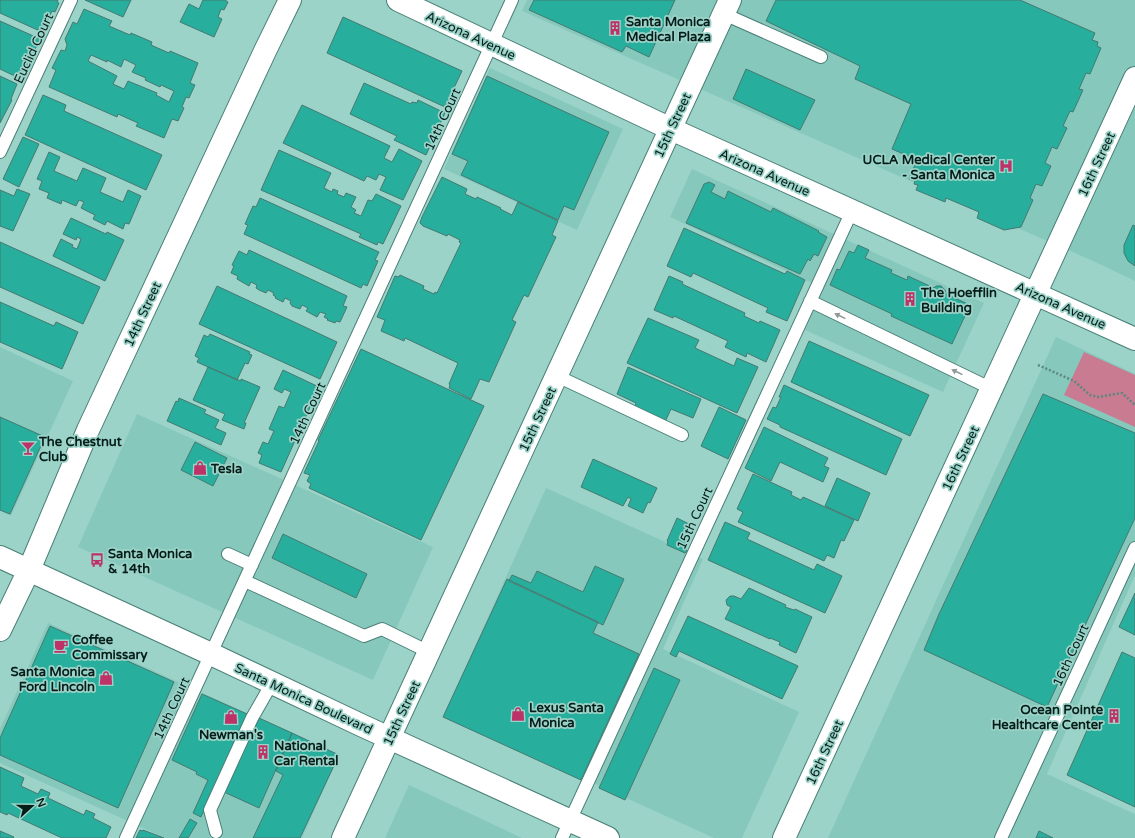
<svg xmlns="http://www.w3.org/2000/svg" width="1135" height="838" font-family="'Varela Round',sans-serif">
<rect width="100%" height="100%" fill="#9bd3c8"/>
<!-- built -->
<path fill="#87c8bd" d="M527,0H1135V281L1093,261L522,11Z
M490,68L623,129L577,230L444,169Z
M692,169L984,303L943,392L805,330L823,288L670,217Z
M1056,337L1135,374V575L1047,774L1135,814V838H828Z
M0,347L73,381L11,516L0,511Z
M137,414L433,547L373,680L78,547Z
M546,488L703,559L663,649L799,712L742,838H714L444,715Z
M48,623L339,755L302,838H165L0,763V729Z
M409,785L522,838H385Z"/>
<!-- green -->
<path fill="#c97b91" d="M1084,352L1135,375V427L1064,395Z"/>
<!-- building -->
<path fill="#27ae9d" stroke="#457a71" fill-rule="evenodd" d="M0,0H58L57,2L59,3L55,12L52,11L42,32L0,13Z
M85,0H131L123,17Z
M203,0H225L228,2L224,10L221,9L218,17L222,19L214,37L180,22L189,4L199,9Z
M534,0H675L649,57L626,46L622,52L529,10Z
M776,0H1020L1095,33L1092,40L1098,42L1097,46L1101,48L1090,74L1086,73L1079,89L1083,90L1073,112L1070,111L1063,126L1067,128L1057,149L1052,147L1045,163L1051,166L1042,186L1036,184L1030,198L1033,200L1021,227L1004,230L977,218L979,212L946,198L945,202L916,190L918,185L914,184L915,181L909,179L917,160L892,149L911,104L855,79L860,66L766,21Z
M84,9L112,21L109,26L130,35L131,33L152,42L151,45L169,53L170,51L198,63L190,83L195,85L189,98L186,97L182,107L184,108L178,121L172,119L164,138L136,126L138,123L118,114L117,117L49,87L56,70L52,68L61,50L65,51L67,45L65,39L73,22L77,24ZM91,55L107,62V60L121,67L124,59L136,65L132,72L146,78L145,80L160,87L161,85L174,91L169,102L156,95L157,93L128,81L124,89L113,84L117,76L88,61Z
M343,17L462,71L445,107L327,53Z
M0,21L40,39L21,79L0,69Z
M746,69L815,100L800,130L733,99Z
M0,76L17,84L11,99L12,100L0,123Z
M487,76L609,132L574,210L564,206L558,220L461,175L468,161L452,154Z
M364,83L411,104L412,102L417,103L418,100L445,113L426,155L394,140L397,136L350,114Z
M43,95L66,105L64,111L162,155L146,190L25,135Z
M302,105L390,146L384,158L392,162L399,149L422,161L403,200L380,190L386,177L379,174L376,180L367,176L364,181L283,143Z
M23,137L39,144L19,187L3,179Z
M279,150L331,173L324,188L332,192L333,189L338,191L337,194L344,197L346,193L356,197L351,207L356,210L354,213L361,216L368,200L372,201L376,194L401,206L383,244L378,242L377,245L359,237L361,234L261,190Z
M49,152L60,157L54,171L77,181L83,168L106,178L100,192L123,202L128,190L141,196L129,224L125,223L123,229L107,221L105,225L93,219L95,215L81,208L84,202L79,200L76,206L62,200L61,204L47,198L49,193L39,189L42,181L37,179Z
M442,177L467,189L465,194L476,199L477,197L501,208L500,209L512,215L518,202L558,221L552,235L556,237L528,297L524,295L512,320L516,322L489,382L480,379L471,399L449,388L450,385L449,384L458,363L405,338L404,341L381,331L385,320L377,317L395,276L399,277L400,275L424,286L423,289L434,294L435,292L437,293L461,243L459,242L460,240L448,234L447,236L423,226L420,223L422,217Z
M709,182L715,185L711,192L725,199L728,191L771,212L773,208L819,231L818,232L827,237L818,256L814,254L810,261L808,259L800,274L686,223L704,184Z
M17,189L30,194L13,231L0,226V190L14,196Z
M260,198L379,252L375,260L378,261L367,286L363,284L361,288L244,234L248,225L245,224L253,206L256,207Z
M71,218L106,234L107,232L124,240L105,281L53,256L61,239L73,245L72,247L77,249L81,239L77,237L76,240L63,234Z
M1133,225L1135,226V266L1128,261L1124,253V245Z
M684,228L785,274L787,271L805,280L787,321L766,312L768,308L693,273L691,277L667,266Z
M0,242L100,287L83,324L0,287Z
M858,245L869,250L865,258L892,270L891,273L907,280L908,276L934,288L936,286H941L945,290L946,294L970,305L952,344L891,316L892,314L830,285L837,269L840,270L849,251L854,253Z
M249,250L347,296L343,306L347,307L340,322L336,321L335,323L327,320L328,319L324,317L326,314L320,312L317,317L306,311L308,308L302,305L300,309L292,306L290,303L291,301L285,298L283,302L275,298L276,297L273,295L274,293L268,290L266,293L259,290L256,288L257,285L251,282L249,286L237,279L238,276L231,273L234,266L232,265L239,251L247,255Z
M669,276L683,282L682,284L745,313L744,316L759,323L760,321L780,330L766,362L747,353L746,357L725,347L728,341L674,316L673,318L654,310Z
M217,286L337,342L320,379L199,324Z
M0,302L54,326L56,322L78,332L62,369L0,342Z
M648,318L699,340L695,348L734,366L737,358L758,367L737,413L627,363Z
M210,334L250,352L249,354L252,355L248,364L245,363L237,380L197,362L199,358L195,356L204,335L208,337Z
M809,341L929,395L910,436L791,382Z
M361,349L484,406L421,540L309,488L311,484L307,481L310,475L304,473L319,441L318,440Z
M208,367L241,381V379L260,387L244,423H246L244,429L222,420L225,414L193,400Z
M628,367L701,399L693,418L671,409L664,424L637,411L635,406L636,403L617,394Z
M283,370L319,387L281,472L259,463L262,455L258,453L263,442L268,444L274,431L269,429L279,406L284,408L291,392L284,389L282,393L274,389Z
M784,385L902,439L886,475L780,427V425L767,419L773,407L776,408L781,397H779Z
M1043,394L1135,433V518L1047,707L924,650L939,614Z
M179,398L206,410L204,413L219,420L215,428L226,433L221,445L167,421L176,401L178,402Z
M719,407L746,420L728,459L701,446Z
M0,417L45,437L10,514L0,510Z
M764,427L828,458L824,466L829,468L823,482L780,462L771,481L745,468Z
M195,442L227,458L213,486L181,470Z
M593,459L657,488L650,503L648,502L643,513L628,506L631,499L628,497L623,506L581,487Z
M753,474L792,492L791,495L801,500L803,497L854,520L844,541L841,540L834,558L827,555L824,561L738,522L743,512L737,509Z
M837,478L870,493L858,521L825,506Z
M677,518L693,526L684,547L687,550L685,553L667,545L668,542L667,541Z
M725,522L750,533L747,539L814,570L817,564L842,576L825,613L708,560Z
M283,534L367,574L356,598L272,558Z
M595,566L624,579L603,625L509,581L512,575L531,583L537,571L583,592Z
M507,579L598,622L593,633L639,654L581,780L443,717Z
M749,588L786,605L785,607L794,610L795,609L812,617L796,653L779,645L780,642L770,638V639L725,619L731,607L727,605L726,600L730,596H734L741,599Z
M1135,593V635L1119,627Z
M688,616L798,666L782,699L679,651L676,657L670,654Z
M50,626L174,682L118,808L0,755V738Z
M1122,652L1135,658V807L1067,775Z
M654,668L680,680L625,800L599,788Z
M202,694L247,714L201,817L193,813L208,780L196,774L197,772L172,760Z
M259,718L292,733L259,808L224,792Z
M292,733L339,755L300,838H253L283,775L276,771Z
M0,767L24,778L21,786L38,794L41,789L50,793L48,798L84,815L86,810L95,814L93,818L111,827L106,838H62L8,813L7,815L0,812Z
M190,819L197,823L188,838H179Z
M140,830L143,831V830L164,838H136Z
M0,831L14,837L13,838H0Z
M1039,831L1053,838H1036Z"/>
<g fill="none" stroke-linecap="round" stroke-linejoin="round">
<defs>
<path id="lane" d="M724,14L821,57
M0,152L71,0
M810,301L992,389
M557,376L682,435
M228,554L252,565
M245,581L364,636L382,629L429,652
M216,832L210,810L252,718L272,683
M126,838L512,0
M562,838L852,211
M1001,838L1135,548"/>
<path id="street" d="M398,0L671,129L1135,339
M343,838L730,0
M784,838L1135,78"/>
<path id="secondary" d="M0,630L29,570L88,430L265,51L290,0"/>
<path id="primary" d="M0,557L211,654L363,726L608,838"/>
</defs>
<!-- lane casing -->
<use href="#lane" stroke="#497f76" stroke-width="14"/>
<!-- street casing -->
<use href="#street" stroke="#497f76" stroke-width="24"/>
<!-- secondary casing -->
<use href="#secondary" stroke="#497f76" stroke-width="24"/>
<!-- primary casing -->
<use href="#primary" stroke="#497f76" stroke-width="24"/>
<!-- path -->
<path stroke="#5c877f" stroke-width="2.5" stroke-dasharray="2 2" stroke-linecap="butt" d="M1038,365L1074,381L1090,395L1098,397L1122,393L1135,405"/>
<!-- lane -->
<use href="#lane" stroke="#fff" stroke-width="12"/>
<!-- street -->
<use href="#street" stroke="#fff" stroke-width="22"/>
<!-- secondary -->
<use href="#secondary" stroke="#fff" stroke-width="22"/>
<!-- primary -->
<use href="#primary" stroke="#fff" stroke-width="22"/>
</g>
<!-- one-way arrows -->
<defs><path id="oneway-solid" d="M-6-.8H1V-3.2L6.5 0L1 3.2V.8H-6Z"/></defs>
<g fill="#8f9998">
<use href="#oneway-solid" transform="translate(840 316) rotate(-154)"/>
<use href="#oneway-solid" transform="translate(957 372) rotate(-154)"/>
</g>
<!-- icons -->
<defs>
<symbol id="building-bare" viewBox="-9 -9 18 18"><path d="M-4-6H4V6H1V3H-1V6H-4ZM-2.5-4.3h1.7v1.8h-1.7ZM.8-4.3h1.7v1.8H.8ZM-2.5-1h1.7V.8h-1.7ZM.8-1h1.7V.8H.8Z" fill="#bd3267" stroke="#9bd3c8" stroke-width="2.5" paint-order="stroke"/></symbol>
<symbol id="hospital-bare" viewBox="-9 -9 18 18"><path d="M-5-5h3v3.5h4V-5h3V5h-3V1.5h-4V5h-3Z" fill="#bd3267" stroke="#9bd3c8" stroke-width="2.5" paint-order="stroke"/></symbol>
<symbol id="bar-bare" viewBox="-9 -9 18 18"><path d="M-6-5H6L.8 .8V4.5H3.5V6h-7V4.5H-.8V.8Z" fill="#bd3267" stroke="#9bd3c8" stroke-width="2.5" paint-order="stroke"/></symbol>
<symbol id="shop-bare" viewBox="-9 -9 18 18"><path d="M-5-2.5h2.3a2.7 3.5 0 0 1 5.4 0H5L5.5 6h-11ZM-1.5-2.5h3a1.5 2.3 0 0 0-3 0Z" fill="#bd3267" stroke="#9bd3c8" stroke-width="2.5" paint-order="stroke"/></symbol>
<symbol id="bus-bare" viewBox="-9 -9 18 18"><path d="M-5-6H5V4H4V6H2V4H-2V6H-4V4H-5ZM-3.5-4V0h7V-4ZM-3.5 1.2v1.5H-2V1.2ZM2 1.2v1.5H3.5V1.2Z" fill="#bd3267" stroke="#9bd3c8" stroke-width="2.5" paint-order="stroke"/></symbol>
<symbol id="cafe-bare" viewBox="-9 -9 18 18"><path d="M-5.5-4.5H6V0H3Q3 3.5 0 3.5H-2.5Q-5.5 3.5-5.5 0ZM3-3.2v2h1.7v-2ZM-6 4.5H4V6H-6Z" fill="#bd3267" stroke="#9bd3c8" stroke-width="2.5" paint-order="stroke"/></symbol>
</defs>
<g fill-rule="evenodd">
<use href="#building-bare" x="605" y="18" width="20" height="20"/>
<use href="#hospital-bare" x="996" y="156" width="20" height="20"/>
<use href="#building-bare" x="900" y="289" width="20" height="20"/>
<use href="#bar-bare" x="18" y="438" width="20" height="20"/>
<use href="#shop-bare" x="190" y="458" width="20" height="20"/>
<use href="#bus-bare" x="87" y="550" width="20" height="20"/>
<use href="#cafe-bare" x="51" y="636" width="20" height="20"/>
<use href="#shop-bare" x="96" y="668" width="20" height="20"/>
<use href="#shop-bare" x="508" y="704" width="20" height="20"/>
<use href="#building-bare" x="1104" y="706" width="20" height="20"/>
<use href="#shop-bare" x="221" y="707" width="20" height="20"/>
<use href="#building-bare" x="253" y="742" width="20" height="20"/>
</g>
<g text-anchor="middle" stroke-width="3.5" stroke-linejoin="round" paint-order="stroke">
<!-- poi labels -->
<g font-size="13" font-weight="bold" fill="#061d1a" stroke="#9bd3c8" text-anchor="start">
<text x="626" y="26">Santa Monica<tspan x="626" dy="15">Medical Plaza</tspan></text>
<text x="995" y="164" text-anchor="end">UCLA Medical Center<tspan x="995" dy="15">- Santa Monica</tspan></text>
<text x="921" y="297">The Hoefflin<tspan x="921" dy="15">Building</tspan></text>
<text x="39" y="446">The Chestnut<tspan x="39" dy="15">Club</tspan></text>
<text x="211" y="473">Tesla</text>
<text x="108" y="558">Santa Monica<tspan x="108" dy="15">&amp; 14th</tspan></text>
<text x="72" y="644">Coffee<tspan x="72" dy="15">Commissary</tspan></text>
<text x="95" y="676" text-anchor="end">Santa Monica<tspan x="95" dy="15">Ford Lincoln</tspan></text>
<text x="529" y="712">Lexus Santa<tspan x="529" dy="15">Monica</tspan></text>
<text x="1103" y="714" text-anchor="end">Ocean Pointe<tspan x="1103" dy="15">Healthcare Center</tspan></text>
<text x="231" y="739" text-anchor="middle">Newman's</text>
<text x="274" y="750">National<tspan x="274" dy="15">Car Rental</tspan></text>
</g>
<!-- street labels -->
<g font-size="13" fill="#061d1a" stroke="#9bd3c8">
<text transform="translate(471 35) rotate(25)" y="5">Arizona Avenue</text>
<text transform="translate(33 48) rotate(-65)" y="5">Euclid Court</text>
<text transform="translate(442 119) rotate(-65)" y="5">14th Court</text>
<text transform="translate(672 125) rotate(-65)" y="5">15th Street</text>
<text transform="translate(1096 164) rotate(-65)" y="5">16th Street</text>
<text transform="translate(765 172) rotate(24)" y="5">Arizona Avenue</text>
<text transform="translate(1061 305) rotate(24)" y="5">Arizona Avenue</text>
<text transform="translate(142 314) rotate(-65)" y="5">14th Street</text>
<text transform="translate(307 413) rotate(-65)" y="5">14th Court</text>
<text transform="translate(537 419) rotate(-65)" y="5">15th Street</text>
<text transform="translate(960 458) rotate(-65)" y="5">16th Street</text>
<text transform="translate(694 518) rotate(-65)" y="5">15th Court</text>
<text transform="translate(1070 655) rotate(-65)" y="5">16th Court</text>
<text transform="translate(304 698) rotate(25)" y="5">Santa Monica Boulevard</text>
<text transform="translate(171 708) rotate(-65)" y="5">14th Court</text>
<text transform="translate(401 713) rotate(-65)" y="5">15th Street</text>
<text transform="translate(824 752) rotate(-65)" y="5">16th Street</text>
</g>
</g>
<!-- north arrow -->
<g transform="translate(32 806) rotate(69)" stroke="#9bd3c8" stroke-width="3" paint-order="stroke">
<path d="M0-3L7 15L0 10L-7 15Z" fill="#061d1a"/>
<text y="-6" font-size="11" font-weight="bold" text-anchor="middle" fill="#061d1a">N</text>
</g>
</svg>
